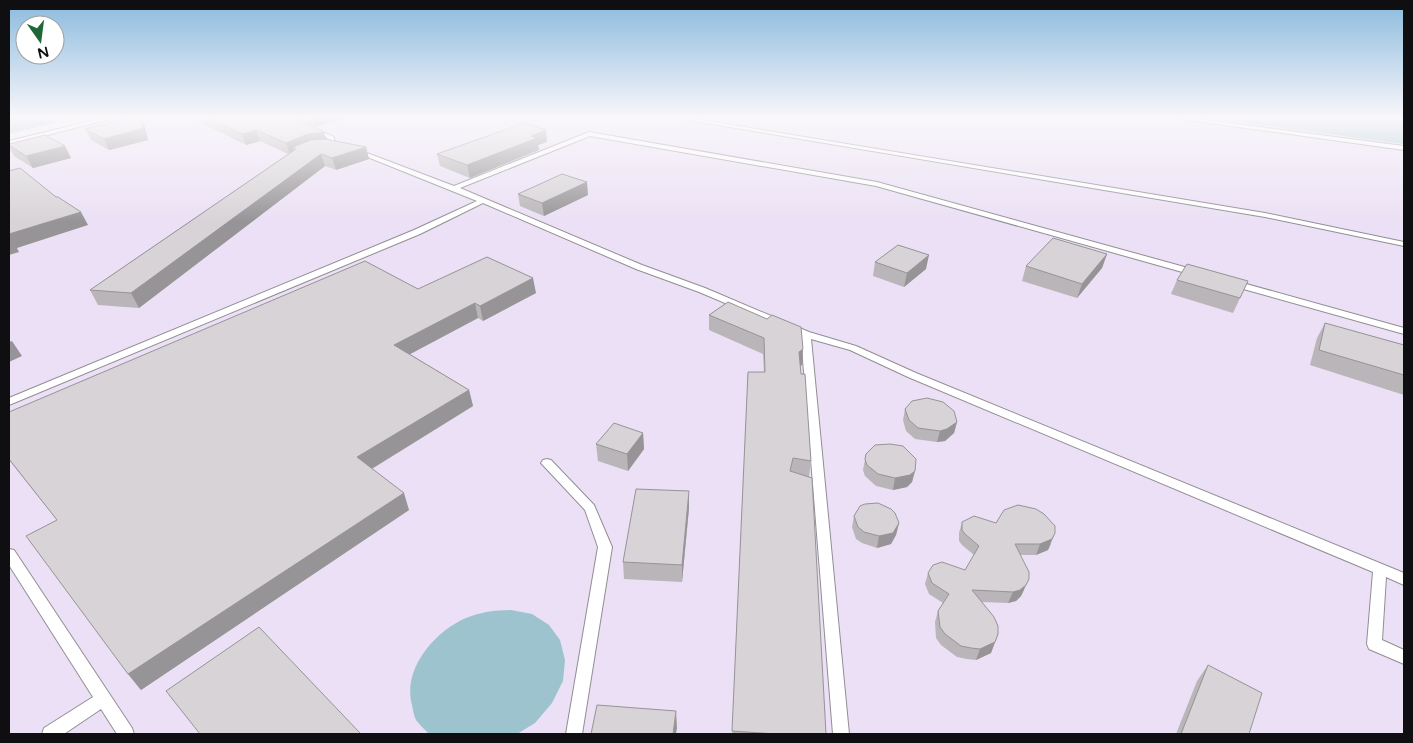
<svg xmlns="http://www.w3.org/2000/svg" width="1413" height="743" font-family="'Varela Round',sans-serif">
<rect width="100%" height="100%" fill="#f1eef3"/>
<!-- industrial -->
<path fill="#ebe0f5" d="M97,118H1404V734H9V140Z"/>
<!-- water -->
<path fill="#9dc3cf" d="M9,118H74L9,134Z
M1207,118H1404V144Z
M511,610L532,614L549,625L560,640L565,660L563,681L552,703L535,723L517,734H429C425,730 420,725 416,720C414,716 413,710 412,705C402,669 435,631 466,618C481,612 495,610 511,610Z"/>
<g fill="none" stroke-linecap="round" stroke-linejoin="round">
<defs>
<path id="service" d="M103,118H113L9,145V141Z
M676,118H690L1265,213L1404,242V246L1265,217Z
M1174,118H1191L1404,146V150Z
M312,129H316L334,137L335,148L330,147L329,139L312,131Z
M589,132L877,182L1199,271V275H1193L876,186L590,136L460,188L642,265L705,288L809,332L856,346L916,373L1404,573V585L1386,577L1382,640L1404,650V664L1369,649L1367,644L1373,572L908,377L850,350L811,339L849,734H833L801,335L699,292L636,269L483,203L420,234L9,405V398L414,230L477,201L355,152V150H359L454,186Z
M1232,280L1404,328V334L1229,285L1228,283Z
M547,459L551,460L594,505L612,547L582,734H566L598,547L585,510L541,463L543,460Z
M9,549L14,550L132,728L134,734H117L101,709L64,734H42L44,728L93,697L9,565Z"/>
</defs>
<!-- service casing -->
<use href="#service" stroke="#918e93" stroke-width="2"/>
<!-- service -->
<use href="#service" fill="#fff" fill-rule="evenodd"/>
</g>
<!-- wall -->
<path fill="#b9b5b8" d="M129,118H141L145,127L148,140L109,150L91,140L85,129Z
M191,118H347L315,127L303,122L327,139L366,147L369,159L336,170L325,166L139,308L98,305L90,290L288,154L260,141L246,145Z
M546,130L547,142L538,145L539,150L470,178L440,166L437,154Z
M9,144L71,158L33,168L14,156L9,147Z
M518,194L588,195L544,216L520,206Z
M1107,254L1102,268L1077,298L1022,281L1026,266Z
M875,262L926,269L904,287L873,276Z
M1177,280L1248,281L1233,313L1171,294Z
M418,289L536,293L483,321L478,318L410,354L469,390L473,406L372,469L409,510L141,690L128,674L57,520L9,460V412Z
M728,302L802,365L800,366L811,461L809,477L826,734H732L748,372H764L763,354L709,330V315Z
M1325,323L1404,345V395L1310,365L1317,338Z
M905,409L957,422L954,433L945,441L937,442L915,439L906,431L903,420Z
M643,433L644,449L628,471L598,461L596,444Z
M866,454L915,471L912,482L907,487L893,490L876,486L865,476L863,470Z
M689,508L682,582L624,579L623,562Z
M854,516L899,523L896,535L891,544L877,548L862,543L856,539L852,527Z
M962,522L1051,544L1048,550L1036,555H1020L1024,590L1021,596L1016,601L1008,603L982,602L998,634L991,653L976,660L967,659L957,657L941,645L936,638L935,622L938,611L943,603L929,594L925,584L928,573L965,570L974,555L962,545L959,541V533Z
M1208,665L1249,734H1176L1197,681Z"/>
<!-- shaded-wall -->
<path fill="#969496" d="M141,118L145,127L148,140L109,150L104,139Z
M313,118H347L315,127Z
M256,130L260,141L246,145L242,134Z
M546,130L547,142L538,145L539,150L470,178L467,165L531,136Z
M324,132L328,143L296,149L293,147L295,153L290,155L286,143L308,134Z
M65,146L71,158L33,168L26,156Z
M366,147L369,159L336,170L332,158Z
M321,154L325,166L139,308L131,293Z
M587,182L588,195L544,216L542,203Z
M81,212L88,225L17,248L19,252L9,255V234Z
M1107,254L1102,268L1077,298L1082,284Z
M929,255L926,269L904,287L907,273Z
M533,278L536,293L483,321L480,306Z
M475,303L478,318L399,360L394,345Z
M12,341L22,356L9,362V342Z
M803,349L802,365L798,368L799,352Z
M469,390L473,406L363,474L357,457Z
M957,422L954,433L945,441L937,442L940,431Z
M643,433L644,449L628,471L627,454Z
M915,471L912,482L907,487L893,490L895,478Z
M689,491V508L682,582V565Z
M404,493L409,510L141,690L128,674Z
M899,523L896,535L891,544L877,548L879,536Z
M1055,533L1048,550L1036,555L1040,544Z
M1029,579L1021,596L1016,601L1008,603L1013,592Z
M998,634L991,653L976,660L980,649Z
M676,711L677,728L676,734H673Z"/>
<!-- building -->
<path fill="#d7d3d6" stroke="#969496" d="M129,118H140L143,128L104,139L85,129Z
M210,118H298L301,119L298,120L324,132L308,134L286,143L256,130L242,134Z
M524,123L546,130L531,136L537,138L467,165L437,154Z
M45,135L65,146L26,156L9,145V144Z
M325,139L366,147L332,158L321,154L131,293L90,290L296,149L293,147L311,140Z
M20,168L56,197H58L81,212L9,234V171Z
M562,174L587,182L542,203L518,194Z
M1053,238L1107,254L1082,284L1026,266Z
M898,245L929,255L907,273L875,262Z
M487,257L533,278L480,306L475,303L394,345L469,390L357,457L404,493L128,674L26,536L57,520L9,459V412L365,261L418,289Z
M1187,264L1248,281L1240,298L1177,280Z
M728,302L767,319L772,315L801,327L803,349L799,352L801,374H805L811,461L793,458L790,471L812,478L826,734H776L732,731L748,372H765L764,338L709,315Z
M1325,323L1404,345V375L1319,350Z
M927,398L943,402L954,411L957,422L947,429L940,431L918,428L909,420L905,409L912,401Z
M614,423L643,433L627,454L596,444Z
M890,444L903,446L916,459L915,471L910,475L895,478L878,474L867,465L865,459L866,454L875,445Z
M636,489L689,491L682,565L623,562Z
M878,503L891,509L895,513L899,523L893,533L879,536L864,532L858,527L854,516L860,506L865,504Z
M1018,505L1036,509L1044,514L1055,526V533L1052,539L1040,544H1015L1029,572V579L1026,585L1020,590L1013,592L972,590L994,617L998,626V634L995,642L980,649L971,648L961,646L945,634L940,627L938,611L949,594L932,583L928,573L933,565L942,562L965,570L979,546L965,534L962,530V522L974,516L996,523L1004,510Z
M259,627L361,734H200L166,691Z
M1208,665L1262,693L1249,734H1181Z
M597,705L676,711L673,734H591Z"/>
<!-- sky -->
<linearGradient id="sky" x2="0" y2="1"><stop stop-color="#8abade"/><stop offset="0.53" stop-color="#f9f7fa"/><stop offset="1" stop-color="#f9f7fa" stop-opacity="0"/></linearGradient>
<rect width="1413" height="222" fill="url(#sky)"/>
<!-- border -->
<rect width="1413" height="743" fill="none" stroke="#0f0e10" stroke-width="20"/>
<!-- north arrow -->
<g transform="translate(40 40) rotate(166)"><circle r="24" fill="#ffffff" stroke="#9f9f9f"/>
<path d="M0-4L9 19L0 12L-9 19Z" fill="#1f6836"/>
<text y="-8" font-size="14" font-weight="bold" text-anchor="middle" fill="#0f0e10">N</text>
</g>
</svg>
